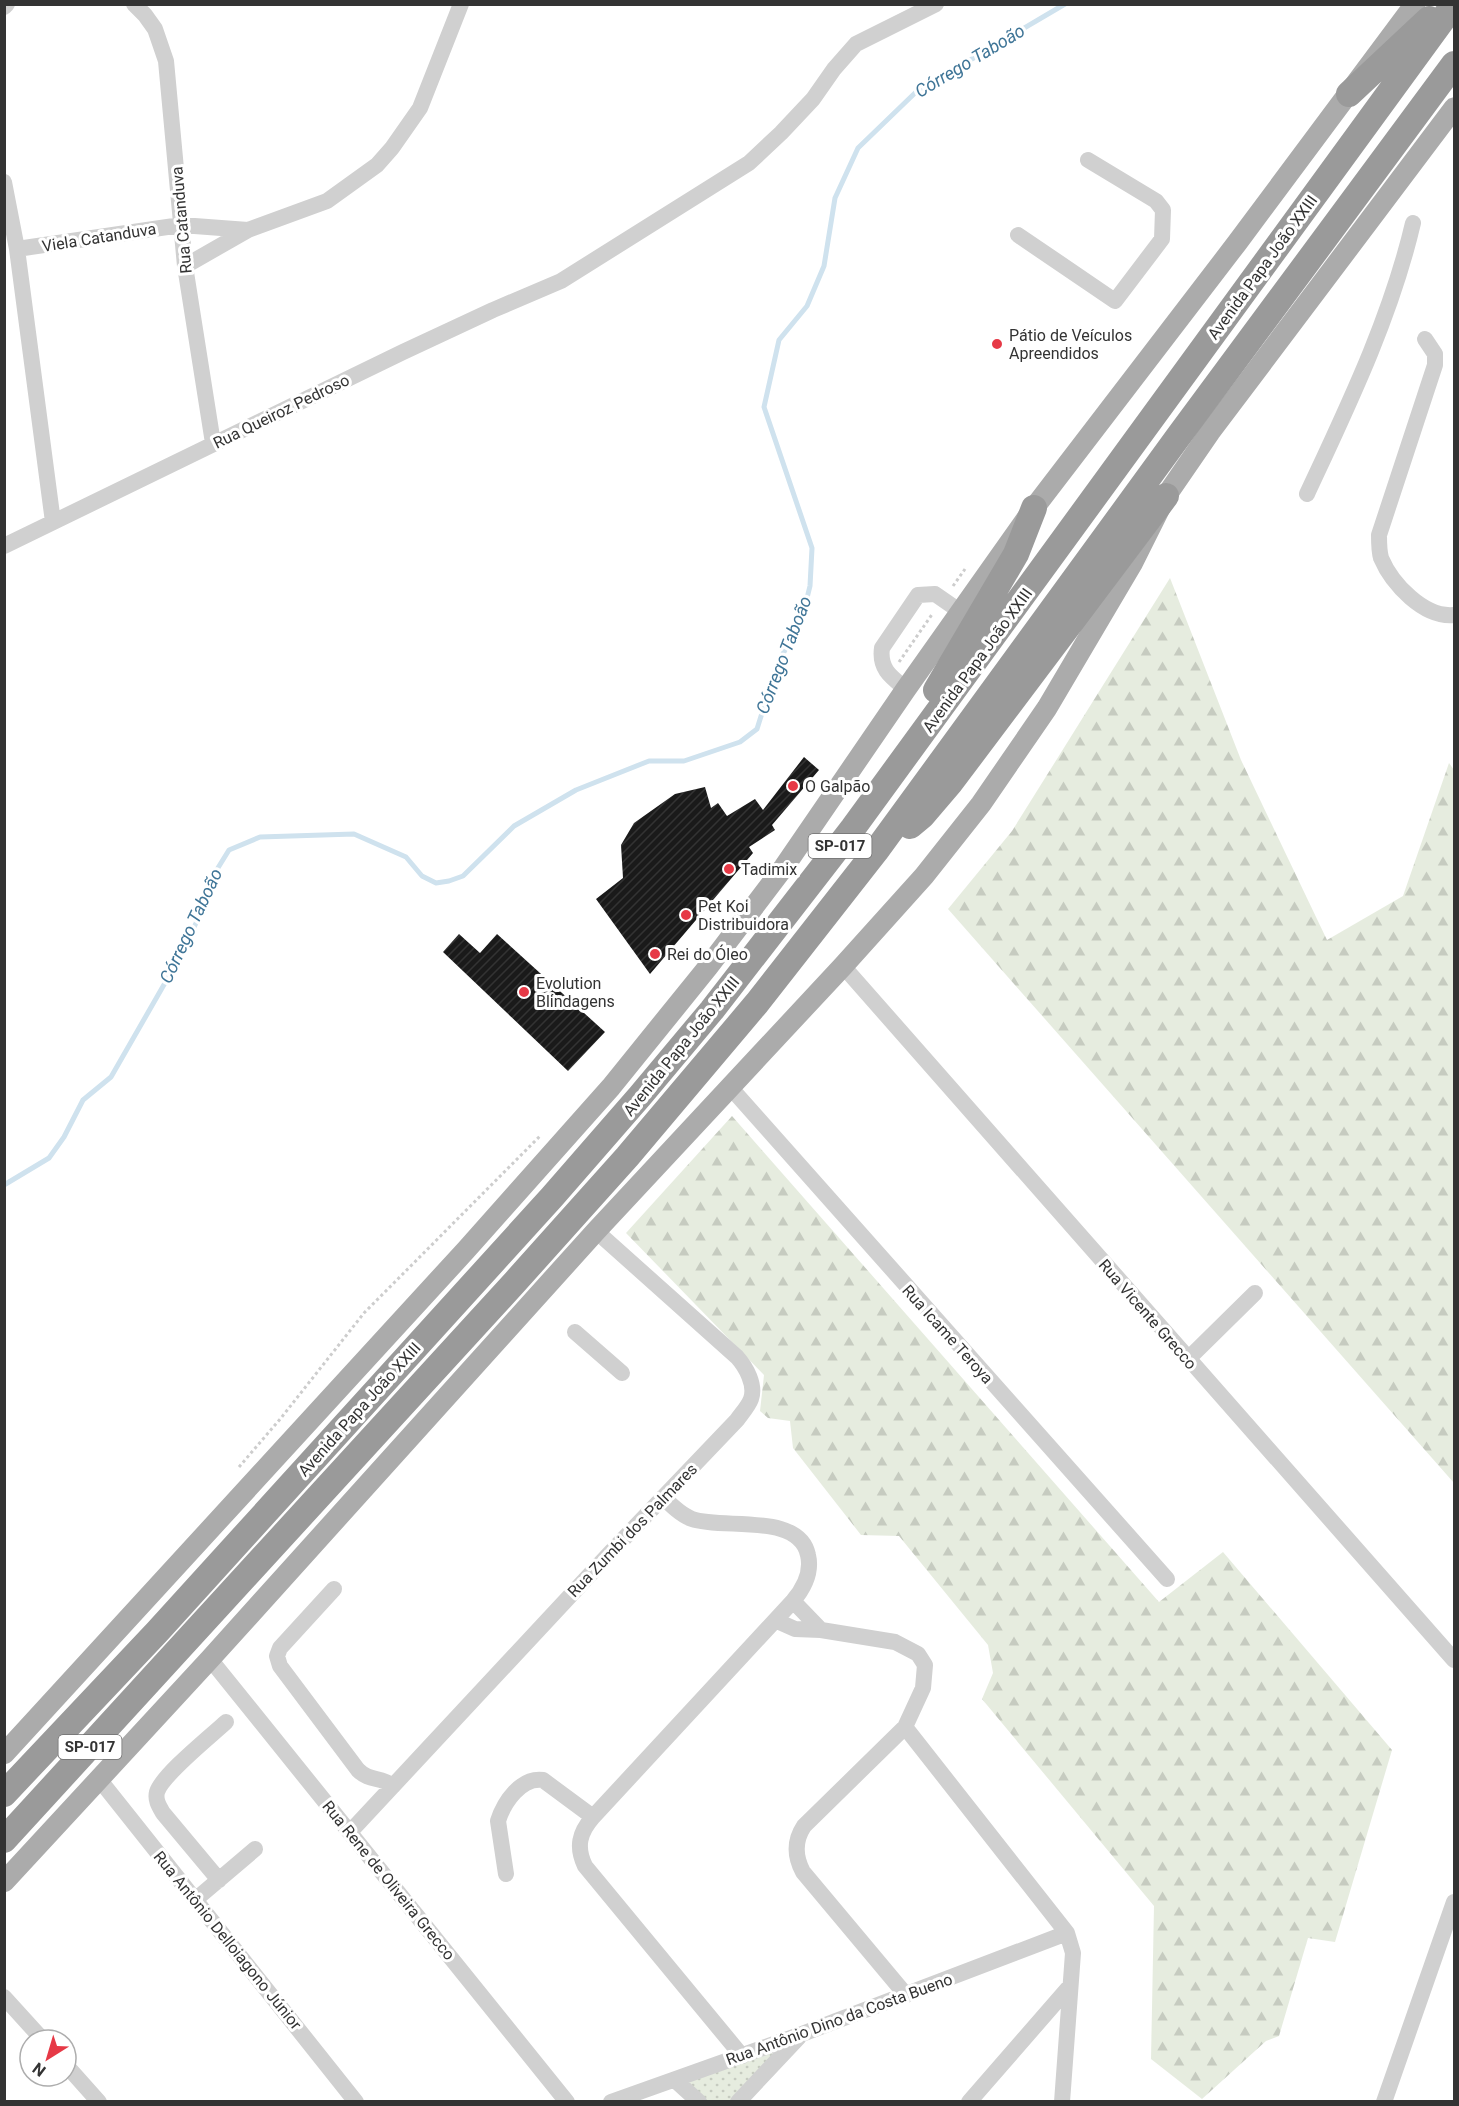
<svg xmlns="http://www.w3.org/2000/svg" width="1459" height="2106" font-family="Roboto,sans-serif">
<defs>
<pattern id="forest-firs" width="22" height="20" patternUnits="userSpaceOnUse" patternTransform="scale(1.5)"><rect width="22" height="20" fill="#e6ecdf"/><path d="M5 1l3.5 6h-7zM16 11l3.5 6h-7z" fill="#c6cbc0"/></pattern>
<pattern id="park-dots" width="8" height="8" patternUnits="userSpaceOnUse" patternTransform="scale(1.5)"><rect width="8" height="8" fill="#e6ecdf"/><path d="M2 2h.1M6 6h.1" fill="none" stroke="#c6cbc0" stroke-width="1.8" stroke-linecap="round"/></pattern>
<pattern id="building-hatch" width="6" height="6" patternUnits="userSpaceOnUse" patternTransform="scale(1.5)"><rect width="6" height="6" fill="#1a1a1a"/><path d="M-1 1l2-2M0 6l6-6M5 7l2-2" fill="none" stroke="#333"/></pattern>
</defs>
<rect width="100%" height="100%" fill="#fff"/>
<!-- forest -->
<path fill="url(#forest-firs)" d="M1170,578L1241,760L1327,940L1403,896L1449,763L1454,770V1483L948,909L1012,831Z
M732,1116L1159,1602L1223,1552L1392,1750L1335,1942L1308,1938L1279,2036L1266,2041L1202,2099L1151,2059L1154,1906L982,1699L993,1673L988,1645L899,1536L861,1535L793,1448L790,1421L768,1418L760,1411L764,1375L626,1233Z"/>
<!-- park -->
<path fill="url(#park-dots)" d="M789,2044L732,2101H703L680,2082Z"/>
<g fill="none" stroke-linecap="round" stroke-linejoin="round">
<!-- stream -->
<path stroke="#cfe2ee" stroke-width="5" d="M4,1185L49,1158L64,1137L83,1100L111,1077L181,955L196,923L208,884L229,850L260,837L354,834L406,857L422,876L436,883L449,881L463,876L514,826L576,790L649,761H684L740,742L757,729L777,665L802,618L810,586L812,548L764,407L779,340L807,306L824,266L835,198L858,148L916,92L1065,4"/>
</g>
<!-- building -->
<path fill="url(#building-hatch)" d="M804,757L819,770L772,825L775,830L749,847L753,853L650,974L596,899L623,878L621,845L634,823L675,794L705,787L711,808L718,803L727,816L755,799L763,810Z
M459,934L480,953L497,934L605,1032L568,1071L443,952Z"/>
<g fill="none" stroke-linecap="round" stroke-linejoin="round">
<!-- path -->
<path stroke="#cdcdcd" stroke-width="3" stroke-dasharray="3 3" stroke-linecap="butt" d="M953,586L965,569
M899,662L933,613
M239,1467L281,1418L364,1313L541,1135"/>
<!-- minor -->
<path stroke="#d0d0d0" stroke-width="16" d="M134,4L145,15L155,29L166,61L185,266L213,443
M4,7L7,4
M4,182L17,249L53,522
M1018,235L1115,301L1162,239L1163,210L1156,201L1088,160
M17,249L181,225L248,230
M185,266L248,230L327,201L377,165L392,148L420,108L461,4
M1425,339L1435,354V365L1379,535C1379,542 1379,551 1381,558C1392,584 1424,618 1454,615
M1307,494C1348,406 1391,317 1413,223
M4,546L403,352L493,310L561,281L749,163L781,133L813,99L834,69L856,44L936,4
M906,689C891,677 879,669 882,648L918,595L935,594L961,612
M843,966L1454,1660
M730,1087L1167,1579
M575,1332L622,1373
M1188,1359L1255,1293
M663,1497C671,1505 681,1515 692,1519C723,1530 799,1512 808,1555C812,1572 804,1588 793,1601L593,1817C579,1833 576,1847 585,1866L742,2056
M334,1589L280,1648L277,1656L280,1666L358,1770C370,1782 380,1776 393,1786
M793,1601L821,1630
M777,1621L795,1629L821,1630L895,1642L918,1654L925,1665L923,1688L905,1727L804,1826C794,1841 795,1857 803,1872L906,1995
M210,1659L567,2102
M905,1727L1067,1933L1073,1953L1062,2102
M99,1779L356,2102
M350,1832L610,1553L737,1420C741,1414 748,1407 751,1399C756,1385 746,1367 737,1357L596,1231
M506,1874L498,1821C504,1802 521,1777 543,1780L593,1817
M219,1880L163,1813C159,1806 155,1800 157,1792C162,1775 211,1736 226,1722
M195,1900L255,1849
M4,1997L43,2040
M66,2065L99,2102
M675,2080L699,2102
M611,2102L802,2034L1067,1933
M738,2102L799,2037
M969,2102L1070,1986
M1384,2102L1454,1902"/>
<!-- major -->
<path stroke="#ababab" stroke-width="21" d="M4,1754L466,1250L611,1087L708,967L784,867L906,689L1034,508L1237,243L1415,4
M4,1882L210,1659L596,1231L843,966L924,876L981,804L1047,708L1132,564L1166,496L1210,432L1454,108"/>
<!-- highway -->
<path stroke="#9a9a9a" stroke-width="26" d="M1349,94L1429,19
M936,690L1016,554L1034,508
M910,826L922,816L951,782L1166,496
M4,1794L157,1632L552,1197L640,1096L712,1010L853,828L1454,4
M4,1840L515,1282L627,1157L757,1003L876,851L1178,437L1454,64"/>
</g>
<!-- markers -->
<g fill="#e63946" stroke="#fff" stroke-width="2">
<circle cx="997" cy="344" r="6"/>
<circle cx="793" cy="786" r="6"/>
<circle cx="729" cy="869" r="6"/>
<circle cx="686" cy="915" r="6"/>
<circle cx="655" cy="954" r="6"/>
<circle cx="524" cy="992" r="6"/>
</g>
<g text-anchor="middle" stroke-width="6" stroke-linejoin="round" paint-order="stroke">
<!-- shield labels -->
<g fill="#fff" stroke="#707070" stroke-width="1.5">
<rect x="808.5" y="834" width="63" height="24" rx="4.5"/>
<rect x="58.5" y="1735" width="63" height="24" rx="4.5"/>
</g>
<g font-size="15" font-weight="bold" fill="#333">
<text x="840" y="851">SP-017</text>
<text x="90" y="1752">SP-017</text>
</g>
<!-- street labels -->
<g font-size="16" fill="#333" stroke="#fff">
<text transform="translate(181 220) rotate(-95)" y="6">Rua Catanduva</text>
<text transform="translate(99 237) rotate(-9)" y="6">Viela Catanduva</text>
<text transform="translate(1262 267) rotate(-54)" y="6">Avenida Papa João XXIII</text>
<text transform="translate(281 411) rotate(-26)" y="6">Rua Queiroz Pedroso</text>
<text transform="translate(977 660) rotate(-54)" y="6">Avenida Papa João XXIII</text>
<text transform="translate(681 1046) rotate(-51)" y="6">Avenida Papa João XXIII</text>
<text transform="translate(1148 1314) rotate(49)" y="6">Rua Vicente Grecco</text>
<text transform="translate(948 1334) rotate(48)" y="6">Rua Icame Teroya</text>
<text transform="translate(359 1409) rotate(-48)" y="6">Avenida Papa João XXIII</text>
<text transform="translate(632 1530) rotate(-46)" y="6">Rua Zumbi dos Palmares</text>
<text transform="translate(389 1880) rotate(51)" y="6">Rua Rene de Oliveira Grecco</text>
<text transform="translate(228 1940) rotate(51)" y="6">Rua Antônio Delloiagono Júnior</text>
<text transform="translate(839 2019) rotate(-20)" y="6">Rua Antônio Dino da Costa Bueno</text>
</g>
<!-- poi labels -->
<g font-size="16" fill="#333" stroke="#fff" text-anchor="start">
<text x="1009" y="341">Pátio de Veículos<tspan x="1009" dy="18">Apreendidos</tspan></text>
<text x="805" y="792">O Galpão</text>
<text x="741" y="875">Tadimix</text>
<text x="698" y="912">Pet Koi<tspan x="698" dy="18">Distribuidora</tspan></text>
<text x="667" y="960">Rei do Óleo</text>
<text x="536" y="989">Evolution<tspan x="536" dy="18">Blindagens</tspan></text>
</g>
<!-- water labels -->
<g font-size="18" font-style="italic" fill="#3f7597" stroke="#fff">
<text transform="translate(970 61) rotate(-31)" y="6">Córrego Taboão</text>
<text transform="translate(784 655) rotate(-69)" y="6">Córrego Taboão</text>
<text transform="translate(191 926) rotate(-65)" y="6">Córrego Taboão</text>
</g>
</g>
<!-- border -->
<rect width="1459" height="2106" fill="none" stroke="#333333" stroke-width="12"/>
<!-- north arrow -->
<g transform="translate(48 2058) rotate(217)"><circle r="28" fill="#ffffff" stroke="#adadad" stroke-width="1.5"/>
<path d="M0-4.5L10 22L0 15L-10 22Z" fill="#e63946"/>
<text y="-9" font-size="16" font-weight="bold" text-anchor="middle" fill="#333333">N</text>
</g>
</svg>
